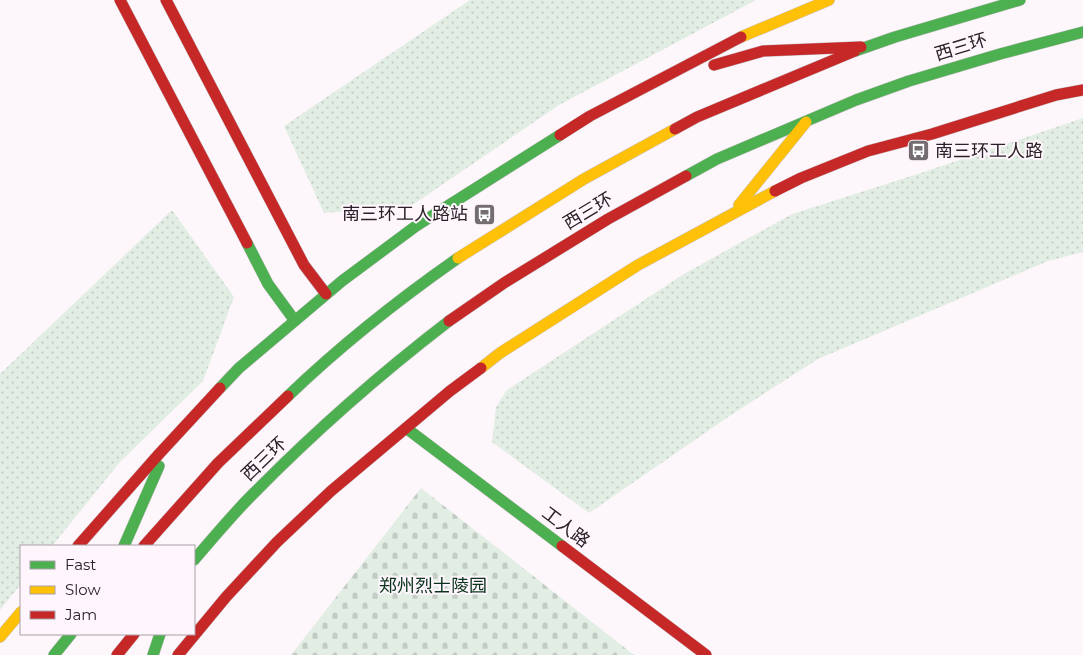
<svg xmlns="http://www.w3.org/2000/svg" width="1083" height="655" font-family="Montserrat,'Noto Sans SC',sans-serif">
<defs>
<pattern id="cemetery-stones" width="16" height="16" patternUnits="userSpaceOnUse" patternTransform="scale(1.25)"><rect width="16" height="16" fill="#e2ede4"/><path d="M2 7V4a2 2 0 0 1 4 0v3zM10 15v-3a2 2 0 0 1 4 0v3z" fill="#c2cbc4"/></pattern>
<pattern id="park-dots" width="8" height="8" patternUnits="userSpaceOnUse" patternTransform="scale(1.25)"><rect width="8" height="8" fill="#e2ede4"/><path d="M2 2h.1M6 6h.1" fill="none" stroke="#c2cbc4" stroke-width="1.8" stroke-linecap="round"/></pattern>
</defs>
<rect width="100%" height="100%" fill="#fdf7fb"/>
<!-- cemetery -->
<path fill="url(#cemetery-stones)" d="M421,488L634,655H291Z"/>
<!-- park -->
<path fill="url(#park-dots)" d="M470,0H756L559,105L411,206L324,213L284,126Z
M1083,118V252L1048,261L818,359L734,413L589,513L492,442L496,407L507,390L684,274L792,214L921,173Z
M172,210L234,297L203,381L120,462L52,546H21V584L0,610V374Z"/>
<g fill="none" stroke-linecap="round" stroke-linejoin="round">
<defs>
<path id="fast" d="M855,51L895,37L1020,0
M686,176L717,159L856,100L909,81L1000,54L1083,32
M247,243L268,284L295,321
M220,388L239,368L342,281L416,226L560,135
M288,396C341,345 398,300 458,258
M406,428L562,546
M124,546L159,466
M194,560C213,538 232,515 252,495C314,432 380,374 449,321
M54,655L71,634
M153,655L160,634"/>
<path id="slow" d="M741,37L829,0
M739,205L806,122
M458,258L584,179L675,129
M481,368L500,353L638,265L775,191
M0,637L21,612"/>
<path id="jam" d="M120,0L247,243
M166,0L304,265L326,294
M714,65L763,51L861,47
M675,129L697,117L855,51
M560,135L590,116L741,37
M775,191L801,178L868,151L932,134L1056,95L1083,90
M449,321L504,283L608,219L686,176
M78,546L159,454L220,388
M144,546L218,463L288,396
M562,546L706,655
M117,655L134,634
M178,655L226,597L277,542L331,491L450,391L481,368"/>
</defs>
<!-- fast casing -->
<use href="#fast" stroke="#c7c1c5" stroke-width="12"/>
<!-- slow casing -->
<use href="#slow" stroke="#c7c1c5" stroke-width="12"/>
<!-- jam casing -->
<use href="#jam" stroke="#c7c1c5" stroke-width="12"/>
<!-- fast -->
<use href="#fast" stroke="#4caf50" stroke-width="11"/>
<!-- slow -->
<use href="#slow" stroke="#ffc107" stroke-width="11"/>
<!-- jam -->
<use href="#jam" stroke="#c62828" stroke-width="11"/>
</g>
<!-- icons -->
<defs>
<symbol id="bus-square" viewBox="-11 -11 22 22"><rect x="-9" y="-9" width="18" height="18" rx="4" fill="#736c71" stroke="#fff5fc"/><path d="M-5-6H5V4H4V6H2V4H-2V6H-4V4H-5ZM-3.5-4V0h7V-4ZM-3.5 1.2v1.5H-2V1.2ZM2 1.2v1.5H3.5V1.2Z" fill="#fff"/></symbol>
</defs>
<g fill-rule="evenodd">
<use href="#bus-square" x="906" y="138" width="25" height="25"/>
<use href="#bus-square" x="472" y="202" width="25" height="25"/>
</g>
<g text-anchor="middle" stroke-width="4" stroke-linejoin="round" paint-order="stroke">
<!-- street labels -->
<g font-size="18" fill="#292127" stroke="#fff5fc">
<text transform="translate(961 47) rotate(-17)" y="6">西三环</text>
<text transform="translate(588 211) rotate(-31)" y="6">西三环</text>
<text transform="translate(264 459) rotate(-44)" y="6">西三环</text>
<text transform="translate(566 527) rotate(37)" y="6">工人路</text>
</g>
<!-- poi labels -->
<g font-size="18" fill="#292127" stroke="#fff5fc" text-anchor="start">
<text x="935" y="157">南三环工人路</text>
<text x="468" y="220" text-anchor="end">南三环工人路站</text>
</g>
<!-- park labels -->
<g font-size="18" fill="#08331b" stroke="#fff5fc">
<text x="433" y="592">郑州烈士陵园</text>
</g>
</g>
<!-- legend -->
<rect x="20" y="545" width="175" height="90" fill="#fff5fc" stroke="#a9a0a7"/>
<rect x="30" y="561" width="25" height="8" fill="#4caf50" stroke="#a9a0a7"/>
<text x="65" y="570" font-size="15" fill="#292127">Fast</text>
<rect x="30" y="586" width="25" height="8" fill="#ffc107" stroke="#a9a0a7"/>
<text x="65" y="595" font-size="15" fill="#292127">Slow</text>
<rect x="30" y="611" width="25" height="8" fill="#c62828" stroke="#a9a0a7"/>
<text x="65" y="620" font-size="15" fill="#292127">Jam</text>
</svg>
